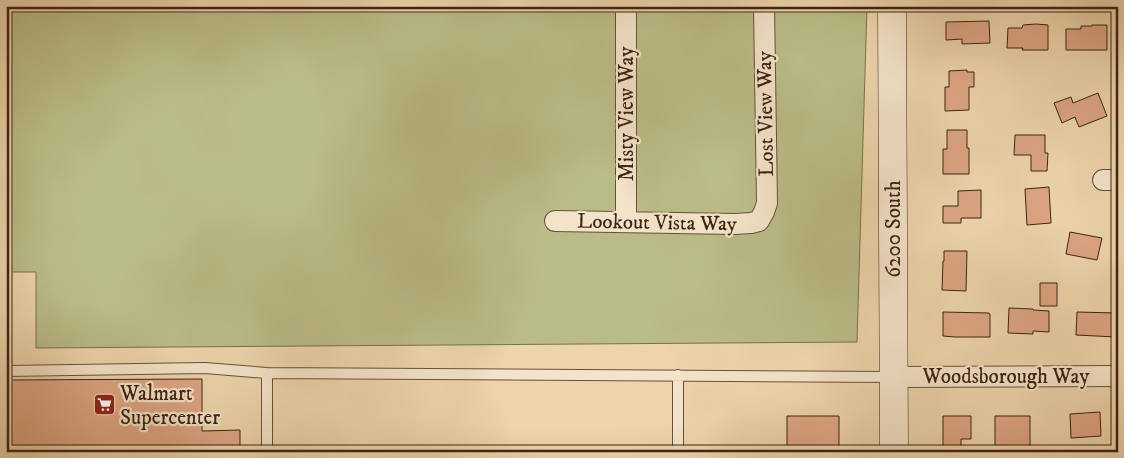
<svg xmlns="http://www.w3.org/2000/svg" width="1124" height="458" font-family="'IM FELL DW Pica',serif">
<rect width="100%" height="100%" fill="#edd4ab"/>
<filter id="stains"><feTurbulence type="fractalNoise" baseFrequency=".004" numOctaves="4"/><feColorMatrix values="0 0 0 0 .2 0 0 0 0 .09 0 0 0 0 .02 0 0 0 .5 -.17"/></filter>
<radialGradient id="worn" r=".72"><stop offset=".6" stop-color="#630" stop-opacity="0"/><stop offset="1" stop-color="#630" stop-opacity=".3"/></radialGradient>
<!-- green -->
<path fill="#babc87" stroke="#7c704e" d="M6,6H867L857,342L36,348V272H6Z"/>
<!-- building -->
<path fill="#dda583" stroke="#3d2416" d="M989,21L990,43L962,44V39L946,40V22Z
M1036,24L1048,25V50H1022L1023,48H1007L1008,28H1022L1023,25Z
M1092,25H1107V50H1066V29H1081V26H1092Z
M967,70V72H974V87H969V110L945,111V87H949V71Z
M1098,93L1107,116L1079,127L1075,117L1062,123L1054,103L1071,97L1073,103Z
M947,130H967V148H969V174H943V149H947Z
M1015,135H1045V153H1048L1047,171H1031V155H1014Z
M1049,187L1051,223L1027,225L1025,189Z
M981,190V218H961V223H943V206H958V191Z
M1070,232L1102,238L1097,260L1066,254Z
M944,251H967L966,291L942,290L943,261H944Z
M1040,283H1057V306H1040Z
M1009,308L1033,309V310L1049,311V332L1033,331V334L1008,333Z
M943,312L989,313V314H990V337H955L943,336Z
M1077,312L1116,313V337L1076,335Z
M202,379V431L240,430V452H6V380Z
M1100,412L1101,436L1071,438L1070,414Z
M1114,415H1118V434H1114Z
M787,416H839V452H787Z
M943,416H971V439H961V452H943Z
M995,416H1030V450H995Z"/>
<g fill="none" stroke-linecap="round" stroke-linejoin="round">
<defs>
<path id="service" d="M6,371L205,368L267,373L893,377
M267,373V452
M678,375V452"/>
<path id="minor" d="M626,6V222
M1103,180H1118
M555,221L735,224L751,223L759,221L764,212L767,203L764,6
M894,377L1118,376"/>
<path id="secondary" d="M892,6L894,452"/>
</defs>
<!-- service casing -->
<use href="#service" stroke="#69503b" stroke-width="12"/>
<!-- minor casing -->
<use href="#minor" stroke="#69503b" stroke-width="22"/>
<!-- secondary casing -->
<use href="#secondary" stroke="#3d2416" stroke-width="29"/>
<!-- service -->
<use href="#service" stroke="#f3e3c8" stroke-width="10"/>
<!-- minor -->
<use href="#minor" stroke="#f3e3c8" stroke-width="20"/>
<!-- secondary -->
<use href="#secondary" stroke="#f3e3c8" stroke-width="28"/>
</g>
<!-- icons -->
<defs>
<symbol id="supermarket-square" viewBox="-11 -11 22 22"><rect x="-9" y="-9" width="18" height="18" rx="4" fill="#8f2418" stroke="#f3e3c8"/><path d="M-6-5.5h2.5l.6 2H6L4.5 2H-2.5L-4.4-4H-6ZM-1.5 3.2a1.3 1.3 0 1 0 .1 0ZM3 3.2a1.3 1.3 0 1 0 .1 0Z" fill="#fff"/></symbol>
</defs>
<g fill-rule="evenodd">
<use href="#supermarket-square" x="92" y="392" width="25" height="25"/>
</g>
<g text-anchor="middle" stroke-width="4.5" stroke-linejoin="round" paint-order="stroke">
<!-- street labels -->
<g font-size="21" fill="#3d2416" stroke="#f3e3c8">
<text transform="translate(626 114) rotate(-90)" y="7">Misty View Way</text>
<text transform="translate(765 114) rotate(-91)" y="7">Lost View Way</text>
<text transform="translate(657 222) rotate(1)" y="7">Lookout Vista Way</text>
<text transform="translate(893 229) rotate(-90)" y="7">6200 South</text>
<text x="1006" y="383">Woodsborough Way</text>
</g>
<!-- poi labels -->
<g font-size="21" fill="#3d2416" stroke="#f3e3c8" text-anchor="start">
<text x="120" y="400">Walmart<tspan x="120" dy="24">Supercenter</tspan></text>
</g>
</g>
<!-- margin -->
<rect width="1124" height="458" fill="none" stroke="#edd4ab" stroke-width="25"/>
<rect x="8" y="8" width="1109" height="443" fill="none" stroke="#3d2416" stroke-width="2.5"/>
<rect x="12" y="12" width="1099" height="433" fill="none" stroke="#3d2416"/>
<rect width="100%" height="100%" filter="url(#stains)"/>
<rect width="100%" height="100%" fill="url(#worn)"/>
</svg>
